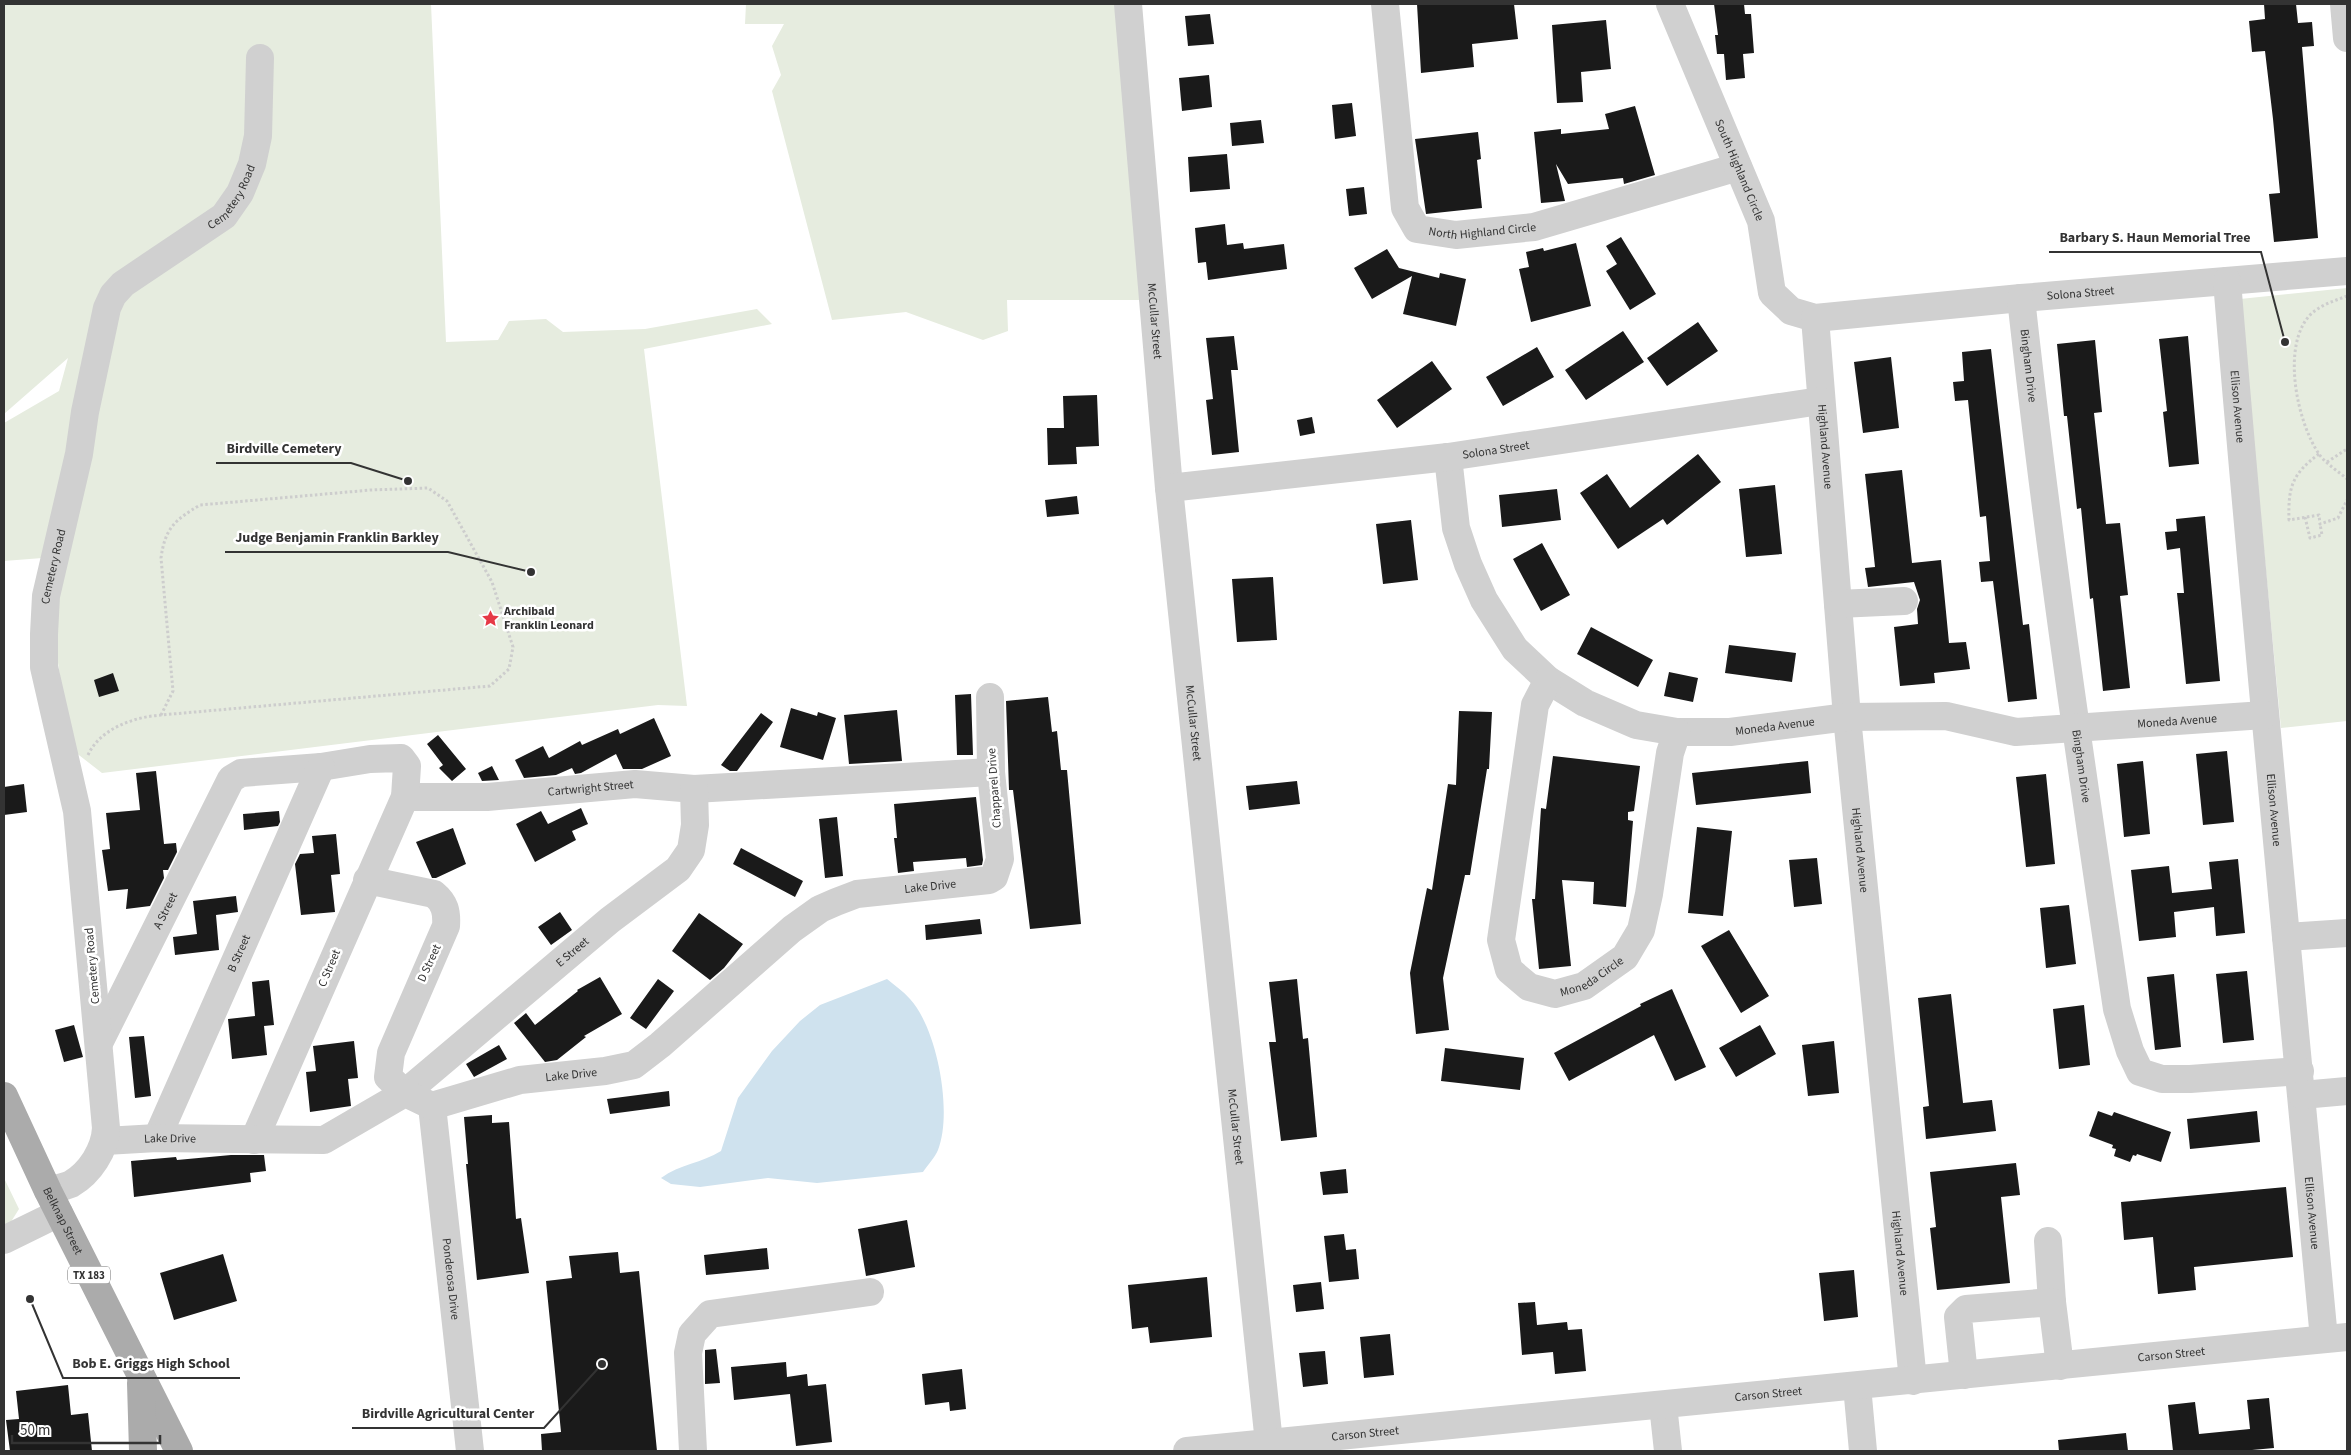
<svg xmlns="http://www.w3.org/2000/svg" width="2351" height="1455" font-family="'Source Sans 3',sans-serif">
<rect width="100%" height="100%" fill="#fff"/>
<!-- green -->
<path fill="#e6ecdf" d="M4,4H431L446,342L498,340L509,321L546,319L563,332L645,329L757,309L772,324L644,349L687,706L658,705L102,773L75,752L66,722L51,611L55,557L4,561V423L59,391L68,358L4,414Z
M746,4H1128L1153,300H1007L1008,331L983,340L906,312L832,320L772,91L781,75L772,46L784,24H745Z
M2347,288V721L2281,728L2240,299Z
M4,1178L19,1209L9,1225L4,1227Z"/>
<!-- water -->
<path fill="#cfe2ee" d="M887,979C894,985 903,991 910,999C937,1028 953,1112 938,1150C935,1157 928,1165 923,1172L817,1183L768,1178L700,1187L671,1184L661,1178C680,1164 702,1163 721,1151L738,1098L772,1051L800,1021L820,1005Z"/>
<!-- building -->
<path fill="#1a1a1a" d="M1417,4H1514L1518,39L1472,44L1474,67L1421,73Z
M1714,4H1744L1745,14H1751L1754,53L1743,54L1745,78L1726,80L1724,54H1717L1715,35H1718Z
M2264,4H2296L2298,23L2312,22L2314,46L2302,47L2318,238L2274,242L2269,194L2280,193L2273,119L2265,51L2252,52L2249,21L2265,19Z
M1210,14L1214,44L1188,46L1185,16Z
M1606,20L1611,69L1581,72L1583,102L1557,103L1552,25Z
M1209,75L1212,107L1182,111L1179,78Z
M1352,103L1356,136L1335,139L1332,105Z
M1635,106L1655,175L1624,184L1623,178L1568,184L1556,164L1565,201L1541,203L1534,132L1561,129V134L1609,129L1605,114Z
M1261,120L1264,143L1232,146L1230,123Z
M1478,132L1481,159L1477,160L1482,208L1426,214L1415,139Z
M1227,154L1230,189L1190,192L1188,157Z
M1364,187L1367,214L1349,216L1346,189Z
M1225,224L1227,245L1243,243L1244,249L1284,244L1287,269L1208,280L1206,262L1198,263L1195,228Z
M1621,237L1656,294L1630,310L1606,271L1617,264L1606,246Z
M1576,243L1591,306L1531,322L1519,269L1529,267L1526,252L1543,248L1544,251Z
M1387,249L1399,268L1439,278L1440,273L1466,279L1456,326L1403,314L1412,276L1372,299L1354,268Z
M1698,322L1718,351L1667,386L1647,358Z
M1623,331L1644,362L1586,400L1565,370Z
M1234,336L1238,370H1231L1239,452L1212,455L1206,400L1213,399L1206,338Z
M2188,336L2199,464L2169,467L2163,412L2167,411L2159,339Z
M2095,340L2102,412L2094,413L2106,524L2120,523L2128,595L2120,596L2130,688L2103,691L2093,598L2090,599L2081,508L2077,509L2067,416H2064L2057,344Z
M1537,347L1554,377L1503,406L1486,377Z
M1991,349L2023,625L2029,624L2037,699L2008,702L1993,581L1981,582L1979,562L1990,561L1986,516L1980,517L1968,400L1955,401L1953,382L1964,381L1962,352Z
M1891,357L1899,428L1863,433L1854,362Z
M1432,361L1452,389L1397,428L1377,400Z
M1097,395L1099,446L1076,447L1077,464L1048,465L1047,428H1064L1063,396Z
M1312,417L1315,433L1300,436L1297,420Z
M1698,454L1721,482L1667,525L1663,519L1618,549L1580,493L1607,474L1630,508Z
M1902,470L1912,563L1941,560L1949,643L1966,642L1970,669L1934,673L1935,683L1900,686L1894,627L1918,624L1917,609L1920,600L1914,582L1868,587L1865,568L1875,567L1865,474Z
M1775,485L1782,554L1746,557L1739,489Z
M1557,489L1561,520L1502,527L1499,495Z
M1077,496L1079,514L1047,517L1045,500Z
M2205,516L2220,681L2186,684L2177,593H2184L2180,548L2167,550L2165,532L2177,531L2176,519Z
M1411,520L1418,580L1383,584L1376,524Z
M1542,543L1570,595L1541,611L1513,559Z
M1273,577L1277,640L1237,642L1232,579Z
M1591,627L1653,660L1638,687L1577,654Z
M1729,645L1796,653L1792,682L1725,673Z
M1669,672L1698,678L1693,702L1664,696Z
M113,673L119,691L99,697L94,680Z
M971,694L973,755H957L955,695Z
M1048,697L1052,732L1057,731L1061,770H1067L1081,924L1030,929L1013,790H1009L1006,701Z
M791,708L817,716L818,712L836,718L823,760L780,747Z
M897,710L902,761L849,764L844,715Z
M1459,711L1492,712L1489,769H1487L1470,875H1465L1443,978L1449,1030L1416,1034L1410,973L1427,888L1432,890L1448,784L1456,785Z
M761,713L773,722L737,771H730L721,765Z
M654,718L671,756L642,769H623L616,754L581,773L575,774L572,768L556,775L524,778L515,760L543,746L549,758L580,741L582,745L618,729L620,734Z
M438,735L466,769L452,781L439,768L443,765L427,744Z
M2227,751L2234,822L2203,825L2196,754Z
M1553,756L1640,766L1634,811L1628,812V820L1633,821L1626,907L1593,904L1594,882L1562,880L1571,966L1539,969L1532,899H1535L1541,808L1546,809Z
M1808,761L1811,793L1696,805L1692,773Z
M2143,761L2150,834L2124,837L2117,764Z
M492,766L499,780L482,781L478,773Z
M156,771L164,844L176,843L177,852L168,870H163L164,878L150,906L126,909L128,889L108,891L102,850L110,849L106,813L140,810L136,773Z
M2046,774L2055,864L2026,867L2016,777Z
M1297,781L1300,804L1249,810L1246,786Z
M24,784L27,812L4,815V787Z
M976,797L983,860L982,865L967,867L966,858L913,862L914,871L898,873L894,838H897L894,804Z
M581,808L588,824L572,831L576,840L535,862L516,824L541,811L548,824Z
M279,811L280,822L278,826L244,830L243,814Z
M837,817L843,876L825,878L819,819Z
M1697,827L1732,831L1723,916L1688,913Z
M453,828L466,864L436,878H432L416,842Z
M336,834L340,874L331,875L335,912L301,915L295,864L300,854L314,853L312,836Z
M741,848L803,881L795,897L733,864Z
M1817,858L1822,904L1794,907L1789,860Z
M2238,859L2245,933L2216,936L2214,907L2174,912L2176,937L2139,941L2131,870L2169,866L2172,893L2212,889L2209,862Z
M236,896L238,912L216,915L219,950L175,955L173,937L197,934L193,901Z
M2069,905L2076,964L2046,968L2040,908Z
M560,912L572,930L551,945L538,927Z
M699,913L743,944L724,968L710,980L672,951Z
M980,919L982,934L926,940L925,925Z
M1729,930L1769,996L1741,1013L1701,946Z
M2247,971L2254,1040L2223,1043L2216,974Z
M2174,974L2181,1047L2155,1050L2147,977Z
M600,977L622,1014L584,1036L586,1037L557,1060L545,1062L514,1023L526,1013L535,1025L578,991L577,990Z
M658,979L674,991L646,1029L630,1018Z
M1297,979L1303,1039L1308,1038L1317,1137L1281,1141L1269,1042H1276L1269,982Z
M269,980L274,1025L264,1026L267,1055L232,1059L228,1019L255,1016L252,982Z
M1672,989L1706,1067L1675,1081L1654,1035L1569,1081L1554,1053L1641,1006L1640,1004Z
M1951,994L1963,1103L1992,1100L1996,1131L1926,1139L1923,1107L1929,1106L1918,998Z
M2084,1005L2090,1065L2059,1069L2053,1009Z
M74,1025L83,1057L64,1062L55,1030Z
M1760,1025L1776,1054L1736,1077L1719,1048Z
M144,1036L151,1096L135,1098L129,1037Z
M354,1041L358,1078L348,1079L351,1106L310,1112L306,1072L316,1071L313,1046Z
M1834,1041L1839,1093L1808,1096L1802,1045Z
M499,1045L507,1059L474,1077L466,1064Z
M1445,1048L1524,1058L1520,1090L1441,1081Z
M669,1091L670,1106L610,1114L607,1099Z
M2098,1111L2112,1116L2114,1112L2171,1132L2161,1162L2137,1154L2136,1156L2133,1155L2130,1162L2114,1156L2116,1149L2112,1148L2113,1145L2089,1136Z
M2257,1111L2260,1142L2190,1149L2187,1119Z
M492,1115V1123L509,1122L516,1219L521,1218L529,1273L477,1280L466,1164H468L464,1117Z
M231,1155H264L266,1171L250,1173L251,1182L134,1197L131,1161L176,1157L177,1160Z
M2016,1163L2020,1195L2001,1197L2010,1283L1937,1290L1930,1228L1936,1227L1930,1172Z
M1346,1169L1348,1193L1323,1195L1320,1172Z
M2286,1187L2293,1257L2194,1267L2196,1290L2158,1294L2153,1237L2124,1240L2121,1202Z
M907,1220L915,1267L866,1276L858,1229Z
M1344,1234L1346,1250L1356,1249L1359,1279L1329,1282L1324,1236Z
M767,1248L769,1269L706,1275L704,1255Z
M618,1252L620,1273L639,1271L657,1451H542L541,1434L561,1432L546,1281L572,1278L569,1256Z
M223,1254L237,1301L174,1320L160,1273Z
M1854,1270L1858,1317L1824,1321L1819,1273Z
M1207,1277L1212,1337L1150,1343L1148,1327L1132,1329L1128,1285Z
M1321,1282L1324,1309L1296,1312L1293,1285Z
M1535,1302L1537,1325L1567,1322L1568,1330L1582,1329L1586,1371L1555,1374L1553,1352L1522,1355L1518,1303Z
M1390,1334L1394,1375L1364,1378L1360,1337Z
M716,1349L720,1383L705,1384V1350Z
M1325,1351L1328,1384L1303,1387L1299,1353Z
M786,1362L787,1377L807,1374L808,1386L826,1384L832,1442L796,1446L790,1394L734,1400L731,1367Z
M962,1369L966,1409L950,1411L949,1402L925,1405L922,1374Z
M68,1385L71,1415L88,1413L92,1451H10L6,1420L19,1419L16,1391Z
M2269,1398L2274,1448L2241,1451H2173L2168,1405L2195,1402L2199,1434L2250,1429L2247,1400Z
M2126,1433L2128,1451H2059L2058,1440Z"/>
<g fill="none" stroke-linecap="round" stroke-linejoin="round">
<!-- path -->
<path stroke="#cdcdcd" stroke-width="3" stroke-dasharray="2.5 2.5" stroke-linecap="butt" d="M2347,296C2334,301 2320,305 2310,315C2281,346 2297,422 2319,454C2326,464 2338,471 2347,479
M2319,454C2292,474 2288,487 2289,520L2319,515L2320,524L2338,518L2347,500
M2327,462L2347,449
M2305,517L2310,538L2322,535L2320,524
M88,755C100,729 133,717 161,715L490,686L509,669L513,647L492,582L447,501L428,488L371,490L200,505C175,520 165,528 161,558L173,691L161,715"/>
<!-- minor -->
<g stroke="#d0d0d0" stroke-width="28">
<path id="s1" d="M1128,4L1169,488L1269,1443"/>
<path id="s2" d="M1385,4L1405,208L1417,229L1456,235L1534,227L1738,167"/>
<path id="s3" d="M1670,4L1761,221L1772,293L1791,311L1815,318L2021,298L2347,271"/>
<path d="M2344,4L2347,38"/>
<path id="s4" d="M2227,281C2256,634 2291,986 2324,1339"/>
<path id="s5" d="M2021,298C2047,536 2082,772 2117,1009L2130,1051L2140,1072L2162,1079H2190L2300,1071"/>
<path id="s6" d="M1815,318L1847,717L1913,1381"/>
<path id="s7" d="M1448,457L1456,528L1468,564L1484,600L1515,649L1548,680L1585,703L1636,725L1677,732H1730L1847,717L1946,716L2016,732L2264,715"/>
<path id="s8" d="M1169,488L1448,457L1820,401"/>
<path d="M1838,604L1904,601"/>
<path id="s9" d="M1548,680L1535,705L1501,940L1509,970L1529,987L1555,994L1584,986L1625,957L1641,930L1649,894L1670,753L1677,732"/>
<path id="s10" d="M405,797H487L635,784L694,789L991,772"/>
<path id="s11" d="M367,880L434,894C445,903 447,912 446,926L391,1053L388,1077L405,1093L610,920L678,869L691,850L695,825L694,789"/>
<path d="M2286,937L2347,933"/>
<path id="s12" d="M99,1043L231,779L241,773L321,767L370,759L401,758L407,766L405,797L254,1140"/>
<path d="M2302,1095L2347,1091"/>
<path id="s13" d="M432,1106L470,1451"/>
<path id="s14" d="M157,1138L321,767"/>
<path id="s15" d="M105,1141L157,1138L324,1140L405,1093L432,1106L520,1080L605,1071L634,1065L660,1045L792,929L820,909L836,902L857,894L989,880L994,877L1000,859L991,772L990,697"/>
<path id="s16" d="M48,1191C55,1189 64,1187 71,1184C90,1173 105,1150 106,1128L77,811L44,667V634L46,596L79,454L85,412L107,308L113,295L123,284L224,216L240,193L252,164L258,136L260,58"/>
<path d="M4,1240L59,1213"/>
<path d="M2048,1241L2052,1302"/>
<path d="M1964,1375L1958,1317L1966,1309L2052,1302L2060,1366"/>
<path d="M1857,1386L1863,1451"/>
<path d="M1663,1405L1668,1451"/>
<path d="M693,1451L688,1353L692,1334L710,1314L870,1292"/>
<path id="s17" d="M1187,1451L2347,1337"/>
</g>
<!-- major -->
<g stroke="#ababab" stroke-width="28">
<path id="s18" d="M4,1096L48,1191L179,1451"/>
<path d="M141,1383L143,1451"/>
</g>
</g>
<!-- icons -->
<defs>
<symbol id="sight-bare" viewBox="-9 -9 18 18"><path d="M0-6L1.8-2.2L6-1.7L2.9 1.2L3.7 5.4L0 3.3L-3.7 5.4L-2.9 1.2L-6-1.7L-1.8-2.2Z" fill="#e63946" stroke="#fff" stroke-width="2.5" paint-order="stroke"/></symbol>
</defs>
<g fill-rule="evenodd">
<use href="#sight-bare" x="478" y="606" width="25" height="25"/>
</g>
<g text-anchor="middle" stroke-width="5" stroke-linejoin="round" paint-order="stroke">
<!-- shield labels -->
<rect fill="#fff" stroke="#707070" stroke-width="1" x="68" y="1266.5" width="42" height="17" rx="4"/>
<g font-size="11" font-weight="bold" fill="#333">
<text x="89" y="1279">TX 183</text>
</g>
<!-- street labels -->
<g font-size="12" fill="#333" stroke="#fff">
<text dy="4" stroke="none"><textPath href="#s3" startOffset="180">South Highland Circle</textPath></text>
<text dy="4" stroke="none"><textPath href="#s16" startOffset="1095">Cemetery Road</textPath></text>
<text dy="4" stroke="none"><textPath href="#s2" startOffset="295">North Highland Circle</textPath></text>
<text dy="4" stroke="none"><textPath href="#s3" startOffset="626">Solona Street</textPath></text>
<text dy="4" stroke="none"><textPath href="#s1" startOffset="318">McCullar Street</textPath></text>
<text dy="4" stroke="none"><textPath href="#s5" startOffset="68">Bingham Drive</textPath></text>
<text dy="4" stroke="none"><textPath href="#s4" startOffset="126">Ellison Avenue</textPath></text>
<text dy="4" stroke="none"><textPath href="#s6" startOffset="129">Highland Avenue</textPath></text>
<text dy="4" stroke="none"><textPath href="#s8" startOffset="329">Solona Street</textPath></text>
<text dy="4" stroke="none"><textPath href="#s16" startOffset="660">Cemetery Road</textPath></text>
<text dy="4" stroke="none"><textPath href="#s7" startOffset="896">Moneda Avenue</textPath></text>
<text dy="4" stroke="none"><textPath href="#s1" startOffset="722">McCullar Street</textPath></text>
<text dy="4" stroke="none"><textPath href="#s7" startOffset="491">Moneda Avenue</textPath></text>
<text dy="4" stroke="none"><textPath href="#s5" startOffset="472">Bingham Drive</textPath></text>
<text dy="4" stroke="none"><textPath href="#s10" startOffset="186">Cartwright Street</textPath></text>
<text transform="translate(994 788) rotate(-94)" y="4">Chapparel Drive</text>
<text dy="4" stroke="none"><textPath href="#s4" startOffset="531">Ellison Avenue</textPath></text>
<text dy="4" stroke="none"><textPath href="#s6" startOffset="534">Highland Avenue</textPath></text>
<text dy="4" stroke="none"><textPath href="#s15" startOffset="906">Lake Drive</textPath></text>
<text dy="4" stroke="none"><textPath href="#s12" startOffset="148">A Street</textPath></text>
<text dy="4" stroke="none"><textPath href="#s14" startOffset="202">B Street</textPath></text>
<text dy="4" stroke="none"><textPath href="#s11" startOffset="509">E Street</textPath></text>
<text transform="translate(429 963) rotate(-65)" y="4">D Street</text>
<text transform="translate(92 966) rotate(-95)" y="4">Cemetery Road</text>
<text transform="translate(329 968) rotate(-67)" y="4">C Street</text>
<text dy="4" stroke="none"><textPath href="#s9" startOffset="391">Moneda Circle</textPath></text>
<text dy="4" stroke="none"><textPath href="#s15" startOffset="486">Lake Drive</textPath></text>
<text dy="4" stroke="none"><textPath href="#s1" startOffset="1128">McCullar Street</textPath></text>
<text dy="4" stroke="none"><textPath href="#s15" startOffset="65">Lake Drive</textPath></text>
<text dy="4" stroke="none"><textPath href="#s4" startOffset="936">Ellison Avenue</textPath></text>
<text dy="4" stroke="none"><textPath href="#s18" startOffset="138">Belknap Street</textPath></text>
<text dy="4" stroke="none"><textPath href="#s6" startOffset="939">Highland Avenue</textPath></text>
<text dy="4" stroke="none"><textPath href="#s13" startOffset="174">Ponderosa Drive</textPath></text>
<text dy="4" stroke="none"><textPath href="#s17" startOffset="989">Carson Street</textPath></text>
<text dy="4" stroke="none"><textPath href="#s17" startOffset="584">Carson Street</textPath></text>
<text dy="4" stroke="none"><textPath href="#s17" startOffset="179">Carson Street</textPath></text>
</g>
<!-- poi labels -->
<g font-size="12" font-weight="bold" fill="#333" stroke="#fff" text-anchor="start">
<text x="504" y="615">Archibald<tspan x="504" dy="14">Franklin Leonard</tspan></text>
</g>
</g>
<!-- callouts -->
<path fill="none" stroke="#333" stroke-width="2" d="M2285 342L2261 252H2049M408 481L351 463H216M531 572L448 552H225M30 1299L63 1378H240M602 1364L544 1428H352"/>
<g fill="#333" stroke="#fff" stroke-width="2">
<circle cx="2285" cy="342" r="5"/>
<circle cx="408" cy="481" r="5"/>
<circle cx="531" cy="572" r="5"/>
<circle cx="30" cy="1299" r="5"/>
<circle cx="602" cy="1364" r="5"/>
</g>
<g font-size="14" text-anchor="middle" font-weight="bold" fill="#333" stroke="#fff" stroke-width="5" stroke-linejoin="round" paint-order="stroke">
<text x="2155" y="242">Barbary S. Haun Memorial Tree</text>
<text x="284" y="453">Birdville Cemetery</text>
<text x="337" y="542">Judge Benjamin Franklin Barkley</text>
<text x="151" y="1368">Bob E. Griggs High School</text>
<text x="448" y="1418">Birdville Agricultural Center</text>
</g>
<!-- border -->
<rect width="2351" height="1455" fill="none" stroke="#333333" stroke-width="10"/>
<!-- scale -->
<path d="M12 1435v8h148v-8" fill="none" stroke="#333333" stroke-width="2.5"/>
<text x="20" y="1435" font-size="15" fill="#333333" stroke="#ffffff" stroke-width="4" paint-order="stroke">50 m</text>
</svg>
